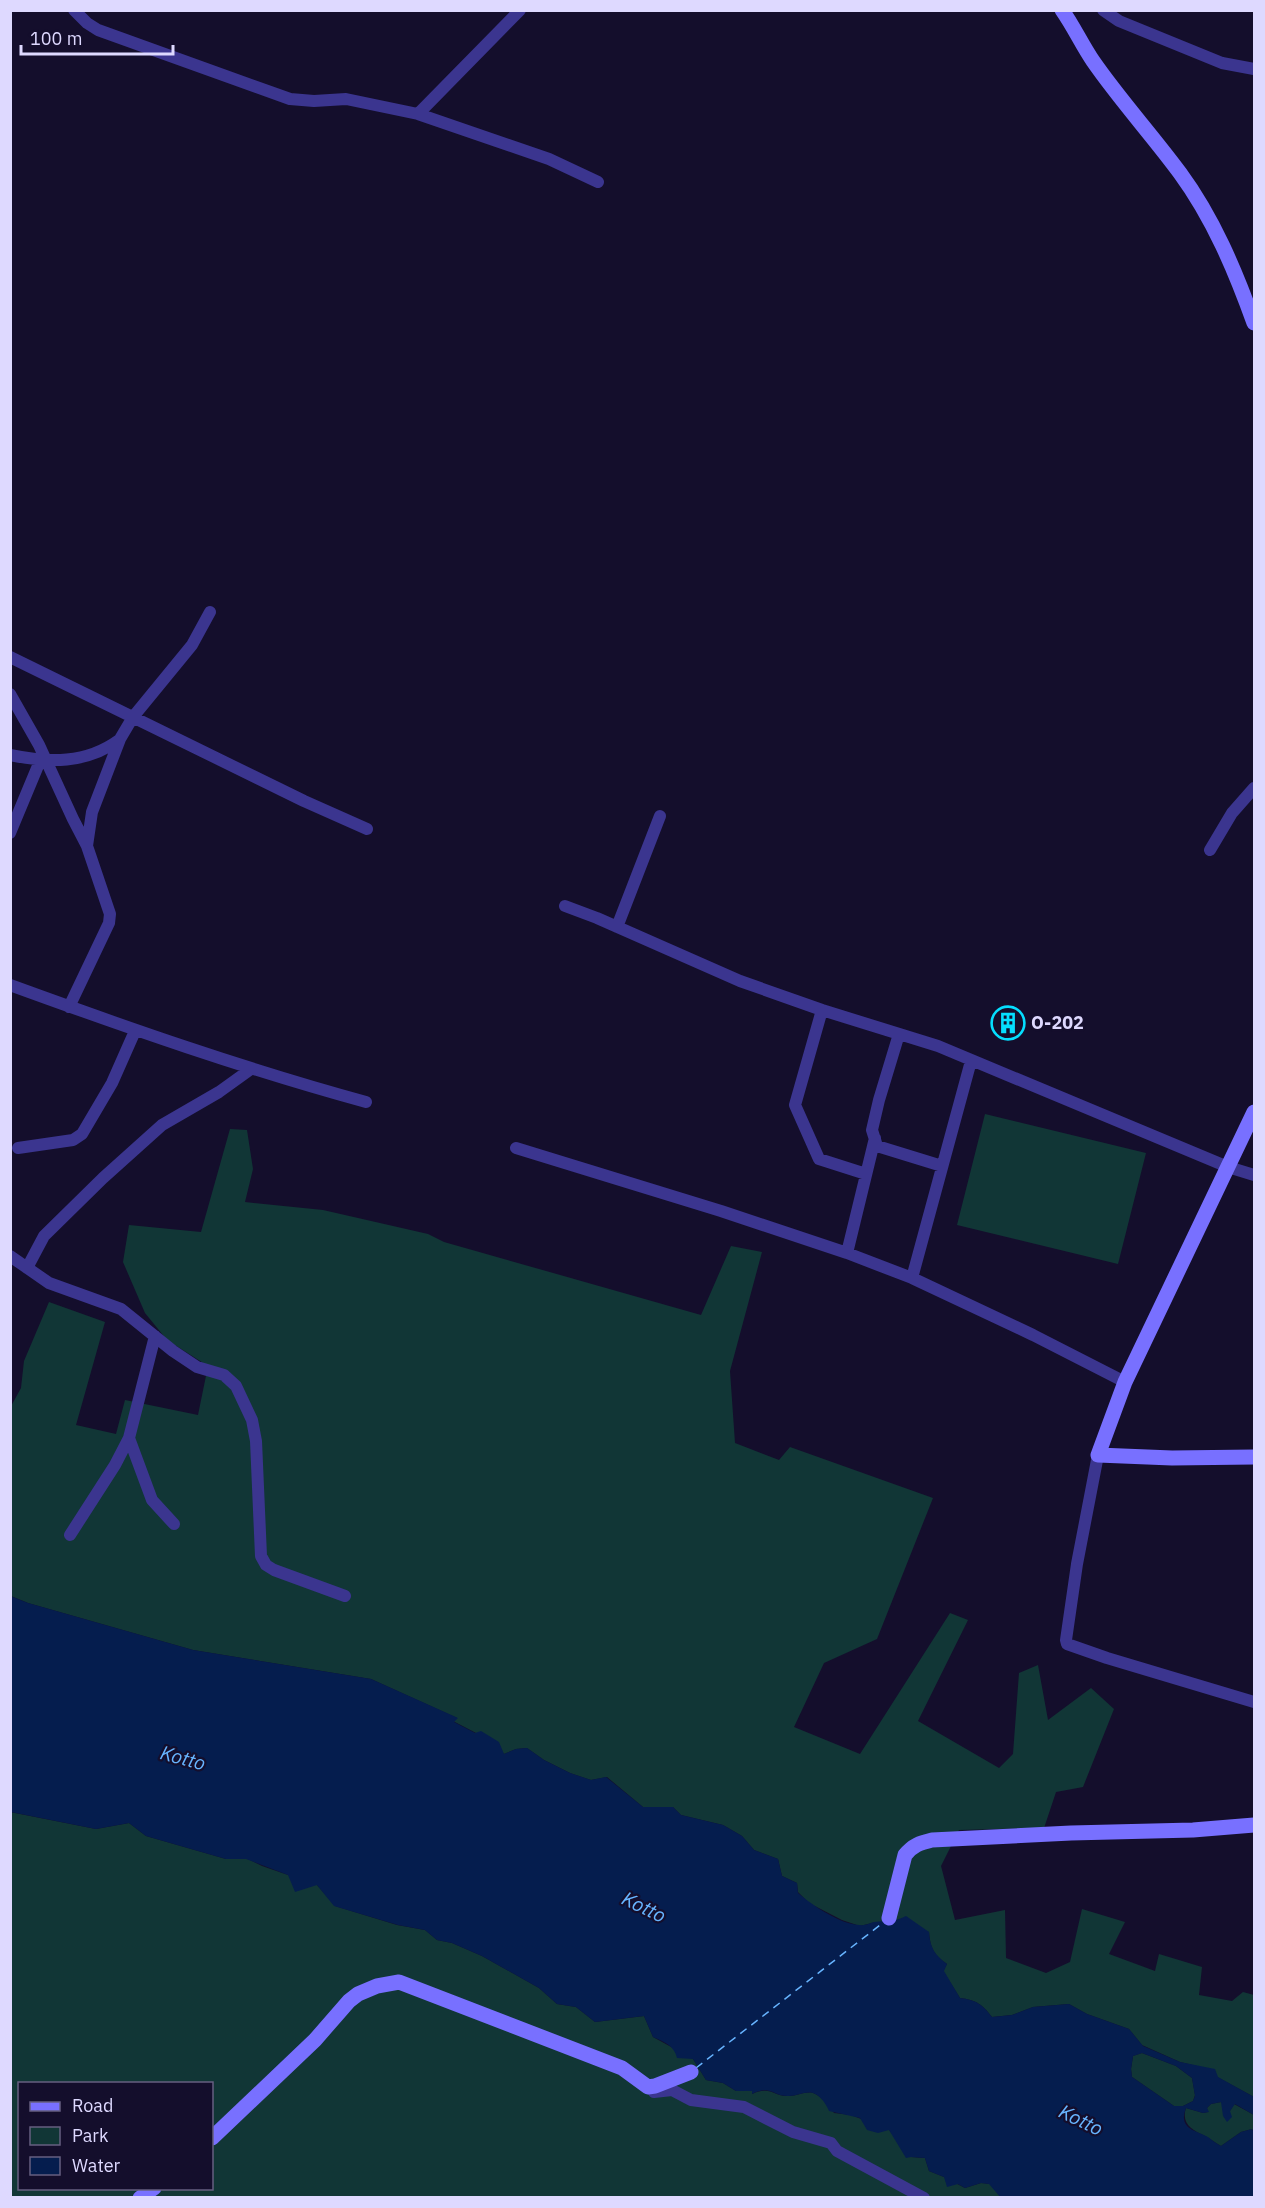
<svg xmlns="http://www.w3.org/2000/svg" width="1265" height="2208" font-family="'IBM Plex Sans',sans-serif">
<rect width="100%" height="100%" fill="#140e2c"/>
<!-- green -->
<path fill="#113636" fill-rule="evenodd" d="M985,1114L1146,1153L1118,1264L957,1225Z
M230,1129L247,1130L253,1169L245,1202L323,1210L428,1234L444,1242L701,1315L731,1246L762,1252L730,1371L735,1443L779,1460L790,1447L933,1498L877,1639L824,1663L794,1727L860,1754L950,1613L968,1620L918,1721L999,1768L1013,1754L1019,1673L1038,1665L1048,1720L1091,1688L1114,1709L1083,1787L1056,1792L1044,1828L959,1830L941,1866L955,1920L1005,1910L1006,1958L1046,1973L1070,1962L1082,1909L1125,1922L1109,1954L1155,1971L1159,1954L1202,1967L1199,1995L1232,2001L1243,1992L1254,1995V2097L1197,2066L1180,2062L1142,2045L1129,2029L1087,2014L1069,2004L1033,2007L1012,2015L992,2017C982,2004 976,2000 960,1998L943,1971L947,1964C934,1955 930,1948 929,1932L892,1922H876L860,1926L842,1920L809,1903L798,1892L797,1883L782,1876L778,1859L754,1850L742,1836L723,1825L681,1815L673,1807H643L607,1777L591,1780L570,1773L544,1760L527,1748L516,1749L504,1754L476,1733L453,1721L457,1718L371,1679L193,1650L28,1603L11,1596L10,1408L21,1388L24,1361L49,1302L105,1322L76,1425L116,1434L125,1400L198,1415L208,1366L167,1340L145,1313L123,1262L129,1225L201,1232Z
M10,1812L96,1829L129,1823L146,1836L226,1859L246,1858L262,1866L317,1885L335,1906L397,1925L425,1930L437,1940L452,1943L482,1956L539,1988L557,2004L576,2007L595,2022L644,2016L653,2037L693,2059L706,2080L723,2083L736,2091H752V2094C771,2085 774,2097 789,2096C797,2096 805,2091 813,2093C822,2096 829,2106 834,2113L851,2115L889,2130L911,2157L925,2158L929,2171L944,2177L965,2188L981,2183L990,2184L1001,2197H11ZM20,2084H212V2188H20Z
M1142,2053L1176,2066L1192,2078L1195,2095L1193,2101L1183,2106H1174L1132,2077L1131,2069L1133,2056Z
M1221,2102L1230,2111L1234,2104L1254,2115L1253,2123L1254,2124V2133L1252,2129L1241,2132L1221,2146C1215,2143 1211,2139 1205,2136C1192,2130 1181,2124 1186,2108L1203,2113L1208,2112L1207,2108L1211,2104Z"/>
<!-- water -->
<path fill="#051d4e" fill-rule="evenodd" d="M10,1596L28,1603L193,1650L371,1679L458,1718L454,1722L475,1733L481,1731L499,1742L504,1754L516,1749L527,1748L544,1760L570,1773L591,1780L606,1777L643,1807H673L681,1815L723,1825L742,1836L754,1850L778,1859L782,1876L797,1883L798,1893C812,1905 841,1925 860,1925C865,1926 870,1923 874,1922C889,1920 891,1923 906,1916L929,1932C930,1948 935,1955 947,1964L944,1971L960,1998C976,2000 982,2004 992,2017L1012,2015L1033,2007L1069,2004L1087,2014L1129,2029L1143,2046L1180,2062L1215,2069L1218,2077L1254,2097V2115L1235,2104L1230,2111L1232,2117L1227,2122L1223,2116L1221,2102L1211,2104L1207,2108L1209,2112L1203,2113L1186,2108C1178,2129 1195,2130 1208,2137C1213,2141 1216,2143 1221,2146L1241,2132L1252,2129L1254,2133V2197L1001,2198L989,2184L981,2183L965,2188L958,2184L947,2187L944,2177L929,2171L925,2158L911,2157L906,2158L889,2130L878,2133L867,2130L860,2118L829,2111C826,2104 821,2096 813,2093C805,2091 797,2096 789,2096C774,2097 771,2084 752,2094V2091H736L723,2083L706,2080L693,2059L677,2058C674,2045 664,2042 653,2037L644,2016L595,2022L576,2007L557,2004L539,1988L482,1956L452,1943L437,1940L425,1930L398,1925L334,1906L317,1885L295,1892L288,1875L246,1859H226L146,1836L129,1823L96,1829L11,1812ZM1142,2053L1176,2066L1192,2078L1195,2096L1193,2101L1183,2106H1174L1132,2077L1131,2069L1133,2056Z"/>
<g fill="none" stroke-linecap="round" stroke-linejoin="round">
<!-- ferry -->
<path stroke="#67b4ff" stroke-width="1.5" stroke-dasharray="8 6" stroke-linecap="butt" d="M696,2068L884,1922"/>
<!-- street -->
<path stroke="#3b358f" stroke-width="12" d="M74,10L87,23L98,30L290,99L314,101L346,99L418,114L549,159L598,182
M1103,10L1119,21L1222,63L1254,69
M418,114L520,10
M10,657L304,801L367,829
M10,694L39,745L73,819L87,846
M10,755C49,763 86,764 119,740
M10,833L40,761
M1210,850L1232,813L1254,788
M565,906L597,918L740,981L822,1010L938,1046L1228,1167L1254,1175
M617,927L660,816
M10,985C128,1028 245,1069 366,1102
M69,1007L109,923L110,914L87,846L92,812L120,739L133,717L192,645L210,612
M822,1010L795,1105L819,1159L866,1174
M899,1034L879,1100L872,1130L877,1146L942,1166
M18,1148L73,1140L82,1134L112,1083L135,1031
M516,1148L721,1211L847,1253L912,1278L1033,1335L1125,1382
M847,1253L875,1138
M10,1256L49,1283L121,1309L173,1351L197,1367L224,1375L236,1386L252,1420L256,1441L261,1556L266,1565L274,1570L345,1596
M27,1268L44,1236L103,1178L162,1125L219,1092L251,1069
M912,1278L971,1061
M129,1438L152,1500L174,1524
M1098,1455L1077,1564L1066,1640L1067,1644L1107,1658L1254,1702
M70,1535L115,1465L129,1438L155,1336
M652,2087L654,2092L672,2090L691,2100L744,2107L793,2132L831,2143L837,2151L924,2198"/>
<!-- secondary -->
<path stroke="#7870ff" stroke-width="15" d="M1062,10C1074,27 1082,45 1093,61C1120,100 1152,135 1180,173C1213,218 1235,270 1254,323
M1254,1112L1125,1382L1098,1455L1172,1458L1254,1457
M889,1918L905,1855C913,1845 920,1843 932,1840L1071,1833L1193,1830L1254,1825
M212,2138L315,2040L349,2001L358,1994L377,1986L399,1982L622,2068L648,2087L655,2086L691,2072
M140,2198L154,2188"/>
</g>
<!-- icons -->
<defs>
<symbol id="building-ring" viewBox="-11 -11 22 22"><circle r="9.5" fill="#140e2c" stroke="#05deff" stroke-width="1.5"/><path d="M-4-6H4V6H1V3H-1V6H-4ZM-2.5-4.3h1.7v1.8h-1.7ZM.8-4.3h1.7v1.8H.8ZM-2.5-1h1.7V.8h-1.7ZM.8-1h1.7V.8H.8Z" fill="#05deff"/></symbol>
</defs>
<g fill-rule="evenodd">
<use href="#building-ring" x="989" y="1004" width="38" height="38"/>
</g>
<g text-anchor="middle" stroke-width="4.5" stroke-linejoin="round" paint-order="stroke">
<!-- poi labels -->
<g font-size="18" font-weight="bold" fill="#ded9ff" stroke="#140e2c" text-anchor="start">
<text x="1031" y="1029">O-202</text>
</g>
<!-- water labels -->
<g font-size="20" font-style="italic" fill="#67b4ff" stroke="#140e2c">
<text transform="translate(183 1758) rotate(15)" y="7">Kotto</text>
<text transform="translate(644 1907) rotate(26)" y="7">Kotto</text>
<text transform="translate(1081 2120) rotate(26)" y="7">Kotto</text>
</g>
</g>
<!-- border -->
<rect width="1265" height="2208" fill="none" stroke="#ded9ff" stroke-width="24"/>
<!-- legend -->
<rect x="18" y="2082" width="195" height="108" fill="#140e2c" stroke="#655f80" stroke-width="1.5"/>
<rect x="30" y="2102" width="30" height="9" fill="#7870ff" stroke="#655f80" stroke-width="1.5"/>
<text x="72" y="2112" font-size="18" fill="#ded9ff">Road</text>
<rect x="30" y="2127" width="30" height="18" fill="#113636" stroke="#655f80" stroke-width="1.5"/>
<text x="72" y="2142" font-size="18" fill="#ded9ff">Park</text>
<rect x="30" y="2157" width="30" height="18" fill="#051d4e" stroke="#655f80" stroke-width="1.5"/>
<text x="72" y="2172" font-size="18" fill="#ded9ff">Water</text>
<!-- scale -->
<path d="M21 45v9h152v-9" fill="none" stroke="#ded9ff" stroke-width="3"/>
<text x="30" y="45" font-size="18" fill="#ded9ff" stroke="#140e2c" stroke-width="4.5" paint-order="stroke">100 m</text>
</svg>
